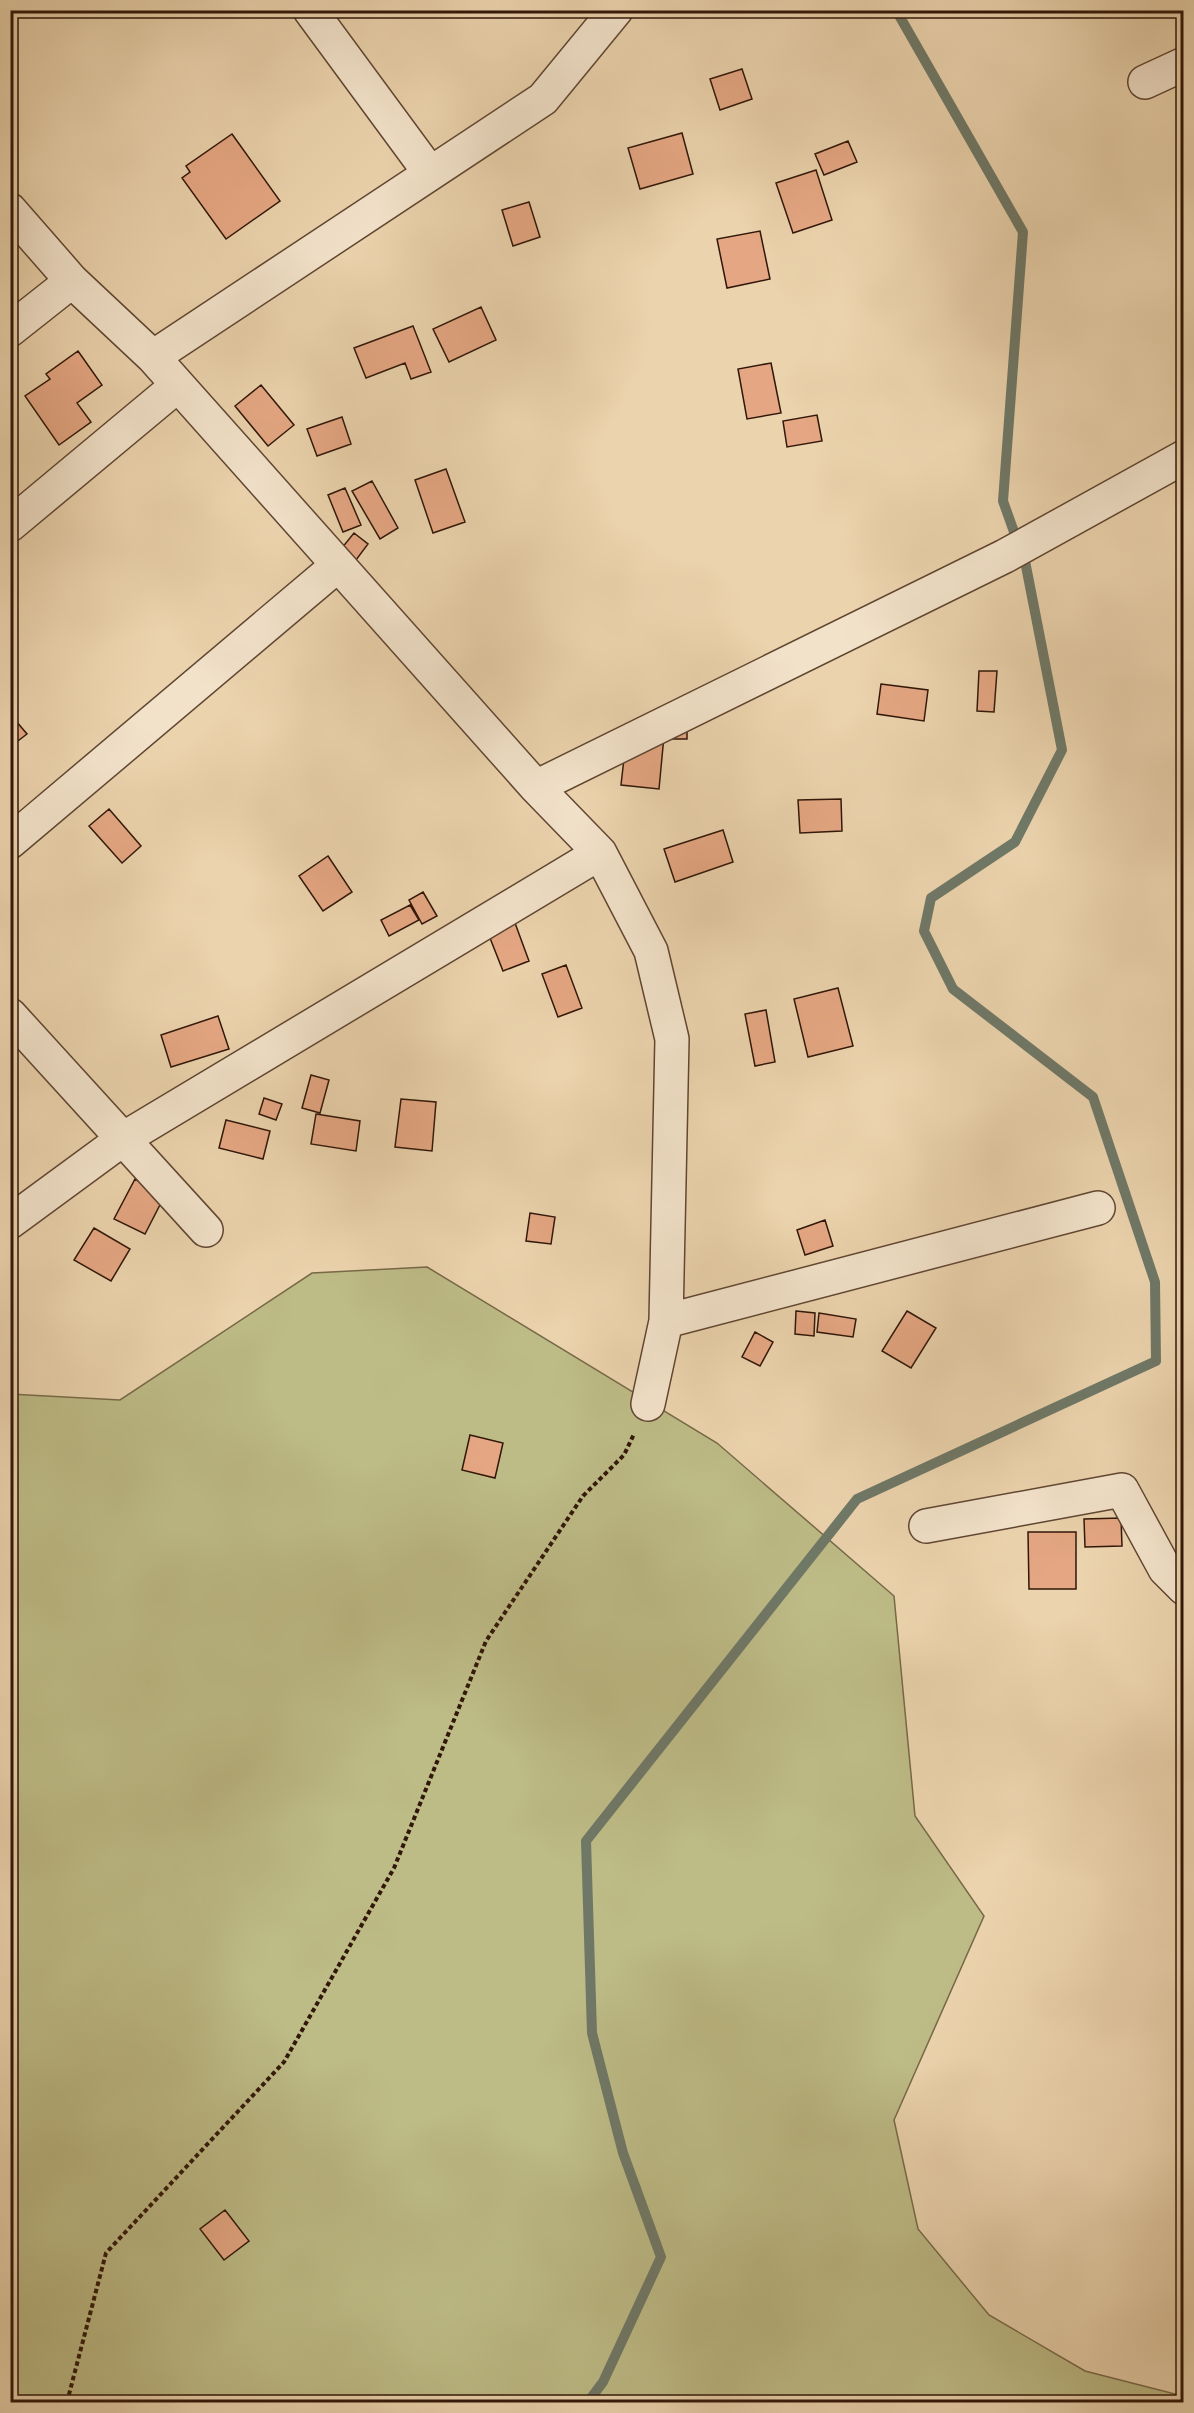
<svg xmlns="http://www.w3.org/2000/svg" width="1194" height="2413" font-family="'IM FELL Great Primer',serif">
<rect width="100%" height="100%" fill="#ebd3ad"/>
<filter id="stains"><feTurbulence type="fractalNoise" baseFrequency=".00333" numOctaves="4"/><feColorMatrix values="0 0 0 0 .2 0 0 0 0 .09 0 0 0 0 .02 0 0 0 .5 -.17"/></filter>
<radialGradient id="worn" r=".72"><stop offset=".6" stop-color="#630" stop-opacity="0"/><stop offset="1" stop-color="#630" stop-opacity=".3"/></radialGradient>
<!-- green -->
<path fill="#bdbb86" stroke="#776948" stroke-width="1.5" d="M427,1267L717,1443L894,1596L915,1816L984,1916L894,2120L918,2229L989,2315L1085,2371L1183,2396V2402H11L10,1394L120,1400L312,1273Z"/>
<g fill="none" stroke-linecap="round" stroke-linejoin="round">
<!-- stream -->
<path stroke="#6f7867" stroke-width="10" d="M896,10L1023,232L1003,501L1018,543
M588,2402L603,2382L661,2257L623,2153L592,2033L586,1841L857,1499L1156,1361L1155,1282L1093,1097L953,989L924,931L931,898L1015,842L1062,750L1025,561"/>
</g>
<!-- building -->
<path fill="#e5a783" stroke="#311709" stroke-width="1.5" d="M742,69L752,99L720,110L710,79Z
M682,133L693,174L640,189L628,148Z
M232,134L280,201L226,239L182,178L190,172L186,166Z
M848,141L857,162L824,175L815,154Z
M816,170L832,220L793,233L776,183Z
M529,202L540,237L513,246L502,210Z
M760,231L770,279L727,288L717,239Z
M481,307L496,340L449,362L433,329Z
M413,326L431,372L411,379L405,363L366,378L354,348Z
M78,351L102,385L77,403L91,422L59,445L25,396L50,379L46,374Z
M771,363L781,413L747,419L738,369Z
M261,385L294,425L268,446L235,406Z
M817,415L822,441L787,447L783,421Z
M342,417L351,444L317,456L307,429Z
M446,469L465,522L433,533L415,480Z
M372,481L398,528L380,539L352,491Z
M345,488L361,525L343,532L328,495Z
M354,533L368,544L356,560L341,549Z
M979,671H997L994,712L977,711Z
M881,684L928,690L924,721L877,714Z
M10,714L27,734L10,747Z
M687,727V739H669Z
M627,732L664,736L659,789L621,785Z
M841,799L842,831L800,833L798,800Z
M109,809L141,846L122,863L89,826Z
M723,830L733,862L675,882L664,849Z
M328,856L352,892L323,911L299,876Z
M423,892L437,916L422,924L409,900Z
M410,905L419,920L389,936L381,920Z
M515,923L529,961L503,971L488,933Z
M566,965L582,1008L558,1017L542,974Z
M838,988L853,1046L808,1057L794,999Z
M766,1010L775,1062L755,1066L745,1014Z
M218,1016L229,1049L171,1067L161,1035Z
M311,1075L329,1080L320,1113L302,1108Z
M264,1098L282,1104L276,1120L259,1114Z
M401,1099L436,1102L432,1151L395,1147Z
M316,1114L360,1121L356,1151L311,1144Z
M226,1120L270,1131L263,1159L219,1148Z
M135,1179L165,1195L145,1234L114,1219Z
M530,1213L555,1217L551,1244L526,1241Z
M825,1220L833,1246L805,1255L797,1230Z
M94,1228L130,1249L111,1281L74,1260Z
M796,1311L815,1313L814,1336L795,1334Z
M907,1311L936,1328L911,1368L882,1351Z
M819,1313L856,1319L853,1337L817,1332Z
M755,1332L773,1342L760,1366L742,1357Z
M470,1435L503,1443L495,1478L462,1470Z
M1121,1518L1122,1546L1085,1547L1084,1519Z
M1028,1532H1076V1589H1029Z
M225,2210L249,2241L224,2260L200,2229Z"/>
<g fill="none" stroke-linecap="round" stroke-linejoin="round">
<defs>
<path id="minor" d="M310,10L430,173
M1145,82L1184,64
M10,210L72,281L153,357L536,787L600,853L651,951L672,1039L666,1321L648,1404
M10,330L72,281
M153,357L543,99L616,10
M10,525L178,385
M536,787L1005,556L1184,457
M10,842L338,565
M10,1015L206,1230
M10,1222L123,1139L600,853
M666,1321L1098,1208
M926,1526L1122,1490L1165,1569L1184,1588"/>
</defs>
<!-- minor casing -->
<use href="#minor" stroke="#604632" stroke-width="36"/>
<!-- path -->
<path stroke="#311709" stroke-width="4" stroke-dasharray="4.5 3" stroke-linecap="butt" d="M67,2402L106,2253L284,2062L394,1868L486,1641L583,1496L624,1455L634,1434"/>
<!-- minor -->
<use href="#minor" stroke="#f2e2ca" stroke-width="33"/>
</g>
<!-- margin -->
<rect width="1194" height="2413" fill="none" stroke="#ebd3ad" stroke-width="36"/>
<rect x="12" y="12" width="1170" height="2389" fill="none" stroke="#311709" stroke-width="3"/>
<rect x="18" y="18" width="1158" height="2377" fill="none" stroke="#311709" stroke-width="1.5"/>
<rect width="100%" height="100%" filter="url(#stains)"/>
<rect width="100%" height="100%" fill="url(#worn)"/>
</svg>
